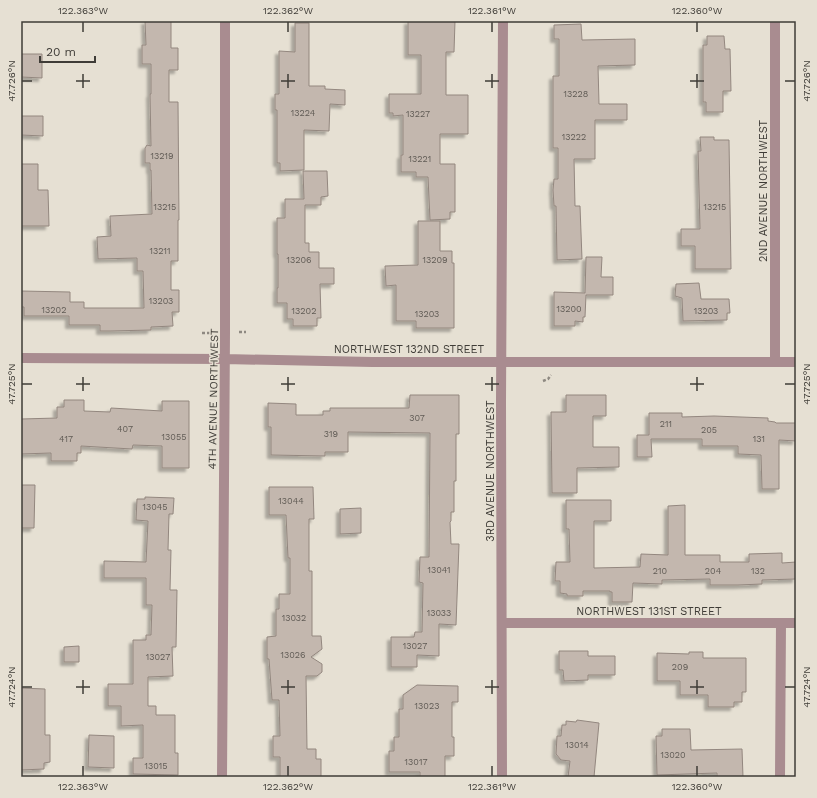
<svg xmlns="http://www.w3.org/2000/svg" width="817" height="798" font-family="'Work Sans',sans-serif">
<defs>
<filter id="shadow"><feDropShadow dx="-3.5" dy="3.5" stdDeviation="1" flood-color="#0004"/></filter>
</defs>
<rect width="100%" height="100%" fill="#e6e0d3"/>
<!-- building -->
<path fill="#c3b7ae" stroke="#93877f" filter="url(#shadow)" d="M145,21H171V48H178V70H169V102H178L179,220H178V261H171V290H179V312H172L173,326L151,327V330L111,331H100V325H69V316H24V307H21V291L70,292V302H84V308H144L143,271H137V258L98,259L97,237L111,236L110,216L152,214L151,170H150V163H145V148L147,145L151,146L150,94H151V64H142V45H146Z
M408,21H455L454,52H446V95H468V134H440V164H455V212H450V219L430,220L428,177H416V172H401V155H403V115L393,116V113H389V94H421V55H408Z
M295,23H309V86H325V89L345,90V105L330,104L329,131L304,130V170L280,171V163H277V110H275V94H279V51L295,52Z
M581,24L582,40L635,39V65L598,66L599,104H627V120H595V159H574L575,206H580L582,259L557,260L556,206H554L553,190L554,179H558V148H553V76H559V39H554V25Z
M707,36H724L725,49H730L731,91H723V112H706V102H703V45H707Z
M21,54H42V78L21,77Z
M21,116H43V136L21,135Z
M700,137H714V140H729L731,269H695V246H681V229H700L698,151H701Z
M21,164H38V190H48L49,226H21Z
M303,171H327L328,196L321,197V205H305V243H309V252H319V268H334V284H320L321,318H317V326H293V319H287V303H277V288H278V254H277V218H285V199H304Z
M418,221H440V251H452V263H454V328H416V321H396V285L386,286L385,266L418,265Z
M586,257H602L601,277H613V295H586L585,317H583V322L575,321V326H554V292L585,293Z
M699,283L701,299H729L730,313H727V320L683,321L682,298L675,296L676,284Z
M410,395H459V434H456V481H454V512H451V521L450,522L451,544H459L456,625L439,624V656L417,655V667H391V637H414L415,632H422L423,583L419,582L420,557H429L430,433L348,432V452H325V456L271,455V427H268V403L296,404V415H323V411H330V408H409Z
M566,395H606V416H593V447H619V467L577,468V493H552L551,412H566Z
M64,400H84V411L110,412L111,408L162,411V401H189V468H162V446L133,445L132,449L81,446V453H77V461H51V453L21,454V419L57,418V407H64Z
M649,413H682V417L714,416L768,418V421L775,422L776,423H796V441L779,440V489H762L761,455L738,454V446H702V439H651L652,457H637V435H649Z
M21,485H35L34,528H21Z
M269,487H313L314,519H309V571H312V636H321L322,649L311,657L322,664V672L317,676H306L307,749H316V759H321V777H280V757H273V736H280L279,700H272L269,659H267V637L276,636V609H279V594H290V558H288L286,515H269Z
M145,497L174,498L173,514H169L168,550H171L170,590H177L176,647H172L173,676L148,677V706H156V715H175V753H178V775L133,774V758H143V725L121,726V706H108V684H133V640H146V635H151L152,605H146V578H104V561L146,562L148,521L136,520L137,499H145Z
M566,500H611V521H594V568L640,567L641,554L668,555V506L685,505V555H720V562H749V554L782,553V563L796,562V579L762,580V584L738,585H710V579L662,580V584L633,583L632,602H612V592H610V591H583V596H567V594L560,593V581H555L556,562H570L569,529H566Z
M361,508V533L340,534V509Z
M79,646V662H64V647Z
M559,651H588V656H615V675H588V680L564,681L563,670H559Z
M689,652H703V658H746V692H742V702H734V707H708V695H680V681H657V653L689,654Z
M417,685L458,686V702H452V737H454V756H445V777H420V772H389V751H394V737H399V709H403V695Z
M21,688L45,689V735H50V762L44,763V769L21,770Z
M577,720L599,723L594,777H568L570,761L561,760L556,754L557,736H561L562,725H566V721L576,722Z
M662,729H690L691,750L742,749L743,777H717V773L657,775L656,736H662Z
M89,735L114,736V768L88,767Z"/>
<g fill="none" stroke-linecap="round" stroke-linejoin="round">
<!-- path -->
<path stroke="#8e8981" stroke-width="2.5" stroke-dasharray="3 2" stroke-linecap="butt" d="M239,332H246
M202,333H211
M543,381L548,379L551,375"/>
<!-- minor -->
<path stroke="#a98c90" stroke-width="10" d="M775,21V362
M21,358L225,359L372,362H796
M502,623H796
M222,777L225,333V21
M502,777L501,402L503,21
M780,777L781,623"/>
</g>
<!-- ticks -->
<path fill="none" stroke="#3f3c37" stroke-width="1.5" d="M83,22V32M288,22V32M492,22V32M697,22V32M83,74V88M288,74V88M492,74V88M697,74V88M22,81H32M76,81H90M281,81H295M485,81H499M690,81H704M785,81H795M83,377V391M288,377V391M492,377V391M697,377V391M22,384H32M76,384H90M281,384H295M485,384H499M690,384H704M785,384H795M83,680V694M288,680V694M492,680V694M697,680V694M22,687H32M76,687H90M281,687H295M485,687H499M690,687H704M785,687H795M83,766V776M288,766V776M492,766V776M697,766V776"/>
<g text-anchor="middle" stroke-width="3" stroke-linejoin="round" paint-order="stroke">
<!-- number labels -->
<g font-size="9" fill="#605b55">
<text x="576" y="97">13228</text>
<text x="303" y="116">13224</text>
<text x="418" y="117">13227</text>
<text x="574" y="140">13222</text>
<text x="162" y="159">13219</text>
<text x="420" y="162">13221</text>
<text x="165" y="210">13215</text>
<text x="715" y="210">13215</text>
<text x="160" y="254">13211</text>
<text x="299" y="263">13206</text>
<text x="435" y="263">13209</text>
<text x="161" y="304">13203</text>
<text x="569" y="312">13200</text>
<text x="54" y="313">13202</text>
<text x="304" y="314">13202</text>
<text x="706" y="314">13203</text>
<text x="427" y="317">13203</text>
<text x="417" y="421">307</text>
<text x="666" y="427">211</text>
<text x="125" y="432">407</text>
<text x="709" y="433">205</text>
<text x="331" y="437">319</text>
<text x="174" y="440">13055</text>
<text x="66" y="442">417</text>
<text x="759" y="442">131</text>
<text x="291" y="504">13044</text>
<text x="155" y="510">13045</text>
<text x="439" y="573">13041</text>
<text x="660" y="574">210</text>
<text x="713" y="574">204</text>
<text x="758" y="574">132</text>
<text x="439" y="616">13033</text>
<text x="294" y="621">13032</text>
<text x="415" y="649">13027</text>
<text x="293" y="658">13026</text>
<text x="158" y="660">13027</text>
<text x="680" y="670">209</text>
<text x="427" y="709">13023</text>
<text x="577" y="748">13014</text>
<text x="673" y="758">13020</text>
<text x="416" y="765">13017</text>
<text x="156" y="769">13015</text>
</g>
<!-- street labels -->
<g font-size="11" fill="#3f3c37" stroke="#e6e0d3">
<text transform="translate(763 191) rotate(-90)" y="4">2ND AVENUE NORTHWEST</text>
<text x="409" y="353">NORTHWEST 132ND STREET</text>
<text transform="translate(213 399) rotate(-89)" y="4">4TH AVENUE NORTHWEST</text>
<text transform="translate(490 471) rotate(-90)" y="4">3RD AVENUE NORTHWEST</text>
<text x="649" y="615">NORTHWEST 131ST STREET</text>
</g>
</g>
<!-- border -->
<rect width="817" height="798" fill="none" stroke="#e6e0d3" stroke-width="44"/>
<!-- scale -->
<path d="M40 56v6h55v-6" fill="none" stroke="#3f3c37" stroke-width="2"/>
<text x="46" y="56" font-size="12" fill="#3f3c37" stroke="#e6e0d3" stroke-width="3" paint-order="stroke">20 m</text>
<rect x="22" y="22" width="773" height="754" fill="none" stroke="#3f3c37" stroke-width="1.5"/>
<g font-size="10" text-anchor="middle" fill="#3f3c37">
<text x="83" y="14">122.363°W</text>
<text x="288" y="14">122.362°W</text>
<text x="492" y="14">122.361°W</text>
<text x="697" y="14">122.360°W</text>
<text transform="translate(11 81) rotate(-90)" y="4">47.726°N</text>
<text transform="translate(806 81) rotate(-90)" y="4">47.726°N</text>
<text transform="translate(11 384) rotate(-90)" y="4">47.725°N</text>
<text transform="translate(806 384) rotate(-90)" y="4">47.725°N</text>
<text transform="translate(11 687) rotate(-90)" y="4">47.724°N</text>
<text transform="translate(806 687) rotate(-90)" y="4">47.724°N</text>
<text x="83" y="790">122.363°W</text>
<text x="288" y="790">122.362°W</text>
<text x="492" y="790">122.361°W</text>
<text x="697" y="790">122.360°W</text>
</g>
</svg>
